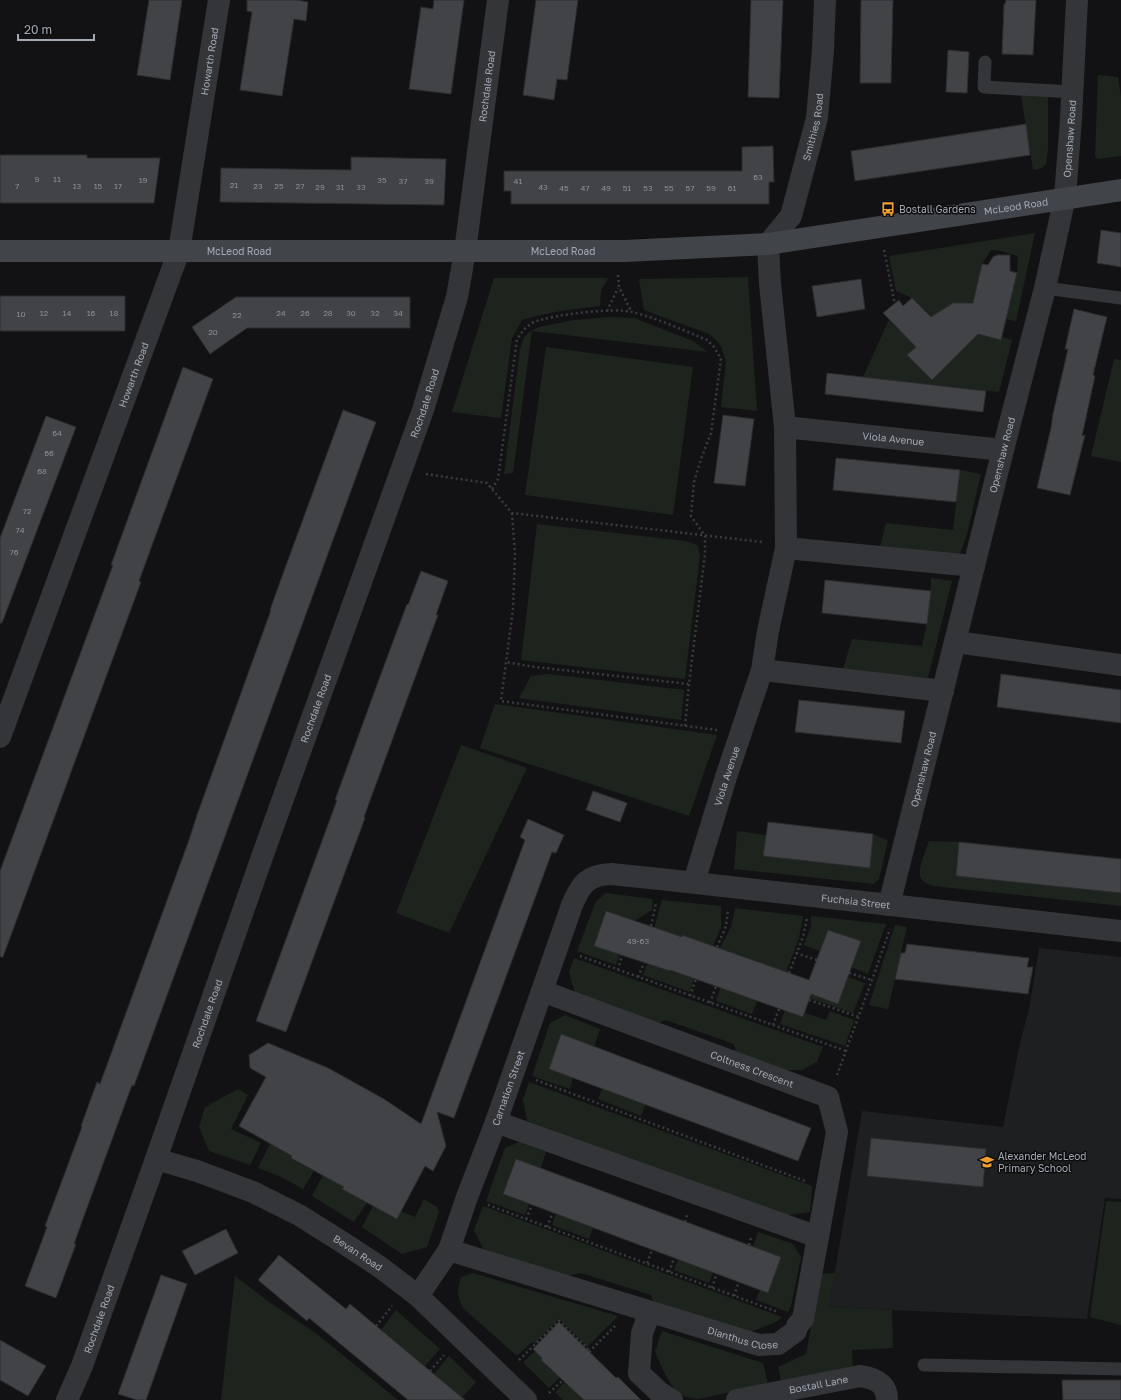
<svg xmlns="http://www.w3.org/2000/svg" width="1121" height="1400" font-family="'Golos Text',sans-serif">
<rect width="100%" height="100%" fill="#121214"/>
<!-- built -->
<path fill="#1e1f21" d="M1039,948L1121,957V1199L1105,1198L1087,1319L829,1307L862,1111L1003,1127L1020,1043L1029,1009Z"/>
<!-- green -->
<path fill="#1d241d" d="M1098,75L1118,77L1121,97V156L1098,159L1095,157Z
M1021,95L1048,96V149L1046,164L1042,168L1033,170Z
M1035,233L1016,321L1006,319L1017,273L1018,256L1001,251L991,250L982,264L973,302L966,303L939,324L912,298L896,291L889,256Z
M748,277L757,411L721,407L726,362L722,348L717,341L709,334L644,310L639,279Z
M494,278H608L601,291L600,306C573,309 548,312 522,320L512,338L501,418L452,412Z
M610,317L634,318L693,341L708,352L532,331L513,473L504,474L520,349L524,337L531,331L539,327L574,320Z
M889,320L916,347L966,332L1001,340L1002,337L1012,340L999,392L863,377Z
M546,347L693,367L673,515L525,495Z
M1114,359L1121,360V462L1091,456Z
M960,470L981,474L967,534L959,556L880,547L886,523L953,530Z
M537,524L686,541L697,545L700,555L685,679L521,660Z
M931,578L952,581L928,678L843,669L852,639L922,646C927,624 931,601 931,578Z
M549,674L684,690L681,720L519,698L531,676Z
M495,704L717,735L689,816L480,748Z
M461,745L527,768L449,933L396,913Z
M737,831L766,835L763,856L869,868L873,834L888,841L879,879L874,884L734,869Z
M929,841L959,842L956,876L1121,893V906L933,886C928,884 922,882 920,876C918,869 926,849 929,841Z
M606,893L653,899L652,910L634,921L606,911L594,946L620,954L616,965L577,951L596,901Z
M662,900L721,906V927L713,946L683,935L682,937L654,928Z
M735,908L803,916L799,938L786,972L720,948L731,927Z
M811,916L886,924L868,974L851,967L860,941L828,930L820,951L804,945L811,926Z
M895,925L907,927L888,1009L869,1005Z
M574,958L823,1047L817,1062L802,1070H779L736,1054L734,1044L666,1020L653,1025L576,996L569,972Z
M647,964L694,978L690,992L643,975Z
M848,977L865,983L853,1013L809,998L811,994L838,1004Z
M720,988L757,1001L752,1014L716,1001Z
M785,1010L803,1017L805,1013L826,1020L830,1011L854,1020L845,1046L780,1024Z
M565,1015L600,1029L594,1047L561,1035L549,1069L573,1078L570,1089L532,1076L550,1023Z
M529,1082L812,1186L810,1212L781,1216L527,1121L523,1100Z
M238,1089L248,1095L231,1129L261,1143L250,1165L209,1151L199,1127L205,1107Z
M602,1089L645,1105L641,1116L598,1099Z
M519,1142L546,1152L541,1168L516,1159L503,1194L529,1204L525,1215L486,1201L505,1148Z
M270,1144L292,1156L291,1158L314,1171L303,1189L279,1176L258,1168Z
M323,1175L344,1187L343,1189L367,1203L354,1222L312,1196Z
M424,1199L437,1207L439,1212L427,1247L402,1254L362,1227L373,1206L397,1219L401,1211L415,1217Z
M1106,1201L1121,1202V1325L1090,1317Z
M483,1206L782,1317C772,1327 759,1326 748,1334L654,1302L651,1295L581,1273L564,1277L484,1250L474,1230Z
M556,1214L593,1228L589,1239L552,1225Z
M758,1232L793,1244L801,1257L791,1306L788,1312L756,1300L760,1290L753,1247Z
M678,1259L713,1272L709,1283L674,1270Z
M473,1273L618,1316L587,1347L559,1319L534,1344L532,1342L517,1356L463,1308C457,1297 457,1289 461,1277Z
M835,1273L829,1307L892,1310L893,1348L852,1350L853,1370L782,1384L778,1367L806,1354L821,1274Z
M235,1276L269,1302L317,1334L398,1400H221Z
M396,1310L440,1349L425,1366L381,1330Z
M662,1331L763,1363L768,1384L699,1399C693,1398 685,1398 680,1394C668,1384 662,1367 655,1352Z
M535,1351L542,1358L541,1361L552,1371L553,1370L560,1377L549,1388L523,1362Z
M449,1356L476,1382L460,1400L457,1393L434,1374Z
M565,1382L584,1400H563L555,1392Z"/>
<!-- building -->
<path fill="#414347" stroke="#2c2d30" d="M149,0H182L170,80L137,75Z
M247,0H297L308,2L306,21L294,19L282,96L240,90L252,12L247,11Z
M434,0H464L451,94L409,89L421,7L433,9Z
M536,0H578L567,80L557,79L554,100L523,95Z
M751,0H783L779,98L748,97Z
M861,0H893L891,83H860Z
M1006,0H1036L1033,55L1002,54L1004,4H1005Z
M948,50L969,52L967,93L946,92Z
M1026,124L1030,155L855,181L851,151Z
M773,146L774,182H769V204H511V191H504V171H742V147Z
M0,155H87V158H160L154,203H0Z
M351,157L446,159L444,205L220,202L221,168L351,170Z
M1101,230L1121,233V267L1097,263Z
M997,255H1010V271L1017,273L1001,340L978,334L932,380L907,355L916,347L883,313L899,300L903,306L912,298L931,317L953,303H973L982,264L988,265L993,257Z
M861,279L865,309L817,317L812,286Z
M0,296H125V331H0Z
M236,297H410V328H247L210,354L192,327Z
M1074,309L1107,317L1093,375L1095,376L1082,436L1085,435L1070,495L1037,488L1051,428L1053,414L1068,349H1065Z
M183,367L213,379L139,581L141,582L3,957H0V871L113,565H111Z
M827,373L986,391L983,412L825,394Z
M343,410L376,422L134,1086L132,1085L84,1216L74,1244H76L56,1298L25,1286L47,1227L45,1226L82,1127L81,1126L97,1082L100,1084L189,840L197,815L271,610H270L280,582Z
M723,415L754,419L745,486L714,483Z
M46,416L76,427L2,623H0V538Z
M836,458L960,470L956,502L833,490Z
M421,571L448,581L436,615H438L364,817L365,818L286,1032L256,1021L337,800H335L378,682L407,604L408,605Z
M825,580L931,591L927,624L822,613Z
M1001,674L1121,690V723L997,707Z
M799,700L905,711L901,743L795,732Z
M593,791L627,803L620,822L586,810Z
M528,819L564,835L556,853L552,852L454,1118L437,1112L446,1146L433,1171L425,1166L397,1219L342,1189L344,1187L291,1158L292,1156L239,1126L266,1077L250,1068L249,1055L268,1043L328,1068L384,1099L421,1124L525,840L520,837Z
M768,822L873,834L870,868L763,856Z
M959,842L1121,859V893L956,876Z
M606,911L682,937V935L809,980L828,930L861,941L838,1004L811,994L803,1017L670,970V971L594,946Z
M907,944L1029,958L1027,967H1033L1028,994L895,979L901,953H905Z
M561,1034L811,1128L798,1161L549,1069Z
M871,1138L986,1149L983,1187L867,1176Z
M516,1159L781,1257L768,1293L503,1194Z
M226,1229L238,1253L195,1275L182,1251Z
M279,1255L346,1309L350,1304L465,1400H408L309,1318L307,1321L258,1280Z
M161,1275L187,1284L146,1400H137L118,1394Z
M559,1322L616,1378L618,1377L641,1400H584L541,1360L542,1358L533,1349Z
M0,1340L46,1366L28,1396L0,1380Z
M1062,1380H1121V1400H1063Z"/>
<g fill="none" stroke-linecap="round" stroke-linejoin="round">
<!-- path -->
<path stroke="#393c40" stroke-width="2.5" stroke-dasharray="2 3" stroke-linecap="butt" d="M884,250L895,304
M618,275L619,287L631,311
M607,311L618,288
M426,474L487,483L512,513L762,542
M492,489L498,479L517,339C522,332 526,326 534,322C552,315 614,307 632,312C657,318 683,330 707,340L714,347L721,359L711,433L701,459L694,482L691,516L705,536V554L689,684L535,667L506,662
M512,513L515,554L513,609L501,701L717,730
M685,726L689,684
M651,926L656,903
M717,947L726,926L728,910
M796,953L817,960
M580,956L846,1051
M618,970L622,955
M789,973L803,937L807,918
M849,973L872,980
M638,977L644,963
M690,996L696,979
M809,1000L859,1017
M710,1003L716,986
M773,1025L779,1009
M837,1075L872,980L890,929
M536,1080L805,1181
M488,1205L778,1312
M526,1219L532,1205
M685,1222L687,1215
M547,1227L553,1212
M749,1245L751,1238
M647,1263L652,1250
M669,1272L674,1258
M712,1288L717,1273
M734,1296L739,1281
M376,1326L392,1306
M589,1352L615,1326
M519,1360L559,1321L590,1351
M430,1371L444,1355
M549,1393L563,1380"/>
<!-- lane -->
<path stroke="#333539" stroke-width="13" d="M985,62L984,87L1073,92
M1045,288L1121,298
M924,1365L1121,1369"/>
<!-- street -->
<g stroke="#333539" stroke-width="22">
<path id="s1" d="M785,427L1003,450"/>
<path d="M786,548L974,566"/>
<path d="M956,642L1121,665"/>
<path d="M762,670L943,691"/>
<path id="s2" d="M0,737L179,251L219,0"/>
<path id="s3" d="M694,882L726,777L762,670L768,631L786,548L785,427L770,284L768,244L791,216L817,118L823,50L825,0"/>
<path id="s4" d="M889,905L1003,450L1045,288L1065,197L1071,119L1077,0"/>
<path id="s5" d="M542,991L828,1097L837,1132L818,1237"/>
<path id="s6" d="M156,1159L197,1171L253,1192L299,1215L342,1242L380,1267L418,1296L526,1400"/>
<path id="s7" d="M449,1250L759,1345L778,1344L796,1331L797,1326L803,1319L818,1237L496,1122"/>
<path id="s8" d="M418,1296L449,1250L467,1197L496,1122L542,991L572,905C581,884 587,875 611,874L660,879L1121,931"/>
<path d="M650,1312L642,1333L639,1373L659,1392L672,1400"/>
<path id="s9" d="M67,1400L82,1366L156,1159L262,857L423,410L457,297L465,251L498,0"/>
<path id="s10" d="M737,1400L860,1376C874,1378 887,1383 887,1400"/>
</g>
<!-- secondary -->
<path stroke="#414449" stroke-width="22" id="s11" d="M0,251H625L768,244L1121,190"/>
</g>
<!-- icons -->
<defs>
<symbol id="bus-bare" viewBox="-9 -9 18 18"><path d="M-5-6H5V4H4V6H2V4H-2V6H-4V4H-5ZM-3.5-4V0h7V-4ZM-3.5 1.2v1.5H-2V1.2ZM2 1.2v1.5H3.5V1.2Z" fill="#ef9f2f" stroke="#0d0d0f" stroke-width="2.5" paint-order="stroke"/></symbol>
<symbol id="school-bare" viewBox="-9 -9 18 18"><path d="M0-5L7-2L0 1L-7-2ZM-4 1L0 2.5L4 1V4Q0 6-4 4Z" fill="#ef9f2f" stroke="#0d0d0f" stroke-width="2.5" paint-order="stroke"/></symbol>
</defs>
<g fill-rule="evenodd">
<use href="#bus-bare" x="878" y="199" width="20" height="20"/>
<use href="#school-bare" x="977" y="1152" width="20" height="20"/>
</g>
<g text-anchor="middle" stroke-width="3" stroke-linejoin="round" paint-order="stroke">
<!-- number labels -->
<g font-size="8" fill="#8b9099">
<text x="758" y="180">63</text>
<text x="37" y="182">9</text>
<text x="57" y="182">11</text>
<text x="143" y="183">19</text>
<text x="382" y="183">35</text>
<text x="403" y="184">37</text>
<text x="429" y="184">39</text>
<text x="518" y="184">41</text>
<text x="234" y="188">21</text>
<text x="17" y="189">7</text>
<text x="77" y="189">13</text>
<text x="98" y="189">15</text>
<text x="118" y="189">17</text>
<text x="258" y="189">23</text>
<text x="279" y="189">25</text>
<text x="300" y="189">27</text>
<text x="320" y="190">29</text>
<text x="340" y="190">31</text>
<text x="361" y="190">33</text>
<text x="543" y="190">43</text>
<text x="564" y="191">45</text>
<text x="585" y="191">47</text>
<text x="606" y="191">49</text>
<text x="627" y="191">51</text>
<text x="648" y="191">53</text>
<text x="669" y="191">55</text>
<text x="690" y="191">57</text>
<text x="711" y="191">59</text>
<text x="732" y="191">61</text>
<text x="44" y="316">12</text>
<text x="67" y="316">14</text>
<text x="91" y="316">16</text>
<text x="114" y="316">18</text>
<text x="281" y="316">24</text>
<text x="305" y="316">26</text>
<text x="328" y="316">28</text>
<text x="351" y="316">30</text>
<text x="375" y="316">32</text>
<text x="398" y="316">34</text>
<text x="21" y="317">10</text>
<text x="237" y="318">22</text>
<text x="213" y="335">20</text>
<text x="57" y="436">64</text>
<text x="49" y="456">66</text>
<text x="42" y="474">68</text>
<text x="27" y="514">72</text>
<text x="20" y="533">74</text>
<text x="14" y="555">76</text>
<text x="638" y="944">49-63</text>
</g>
<!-- street labels -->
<g font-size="10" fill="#a4aab4" stroke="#0d0d0f">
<text dy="4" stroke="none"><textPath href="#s2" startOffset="710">Howarth Road</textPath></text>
<text dy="4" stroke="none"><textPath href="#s9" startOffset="1383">Rochdale Road</textPath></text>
<text dy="4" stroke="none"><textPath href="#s3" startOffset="780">Smithies Road</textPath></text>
<text dy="4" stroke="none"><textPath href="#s4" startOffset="788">Openshaw Road</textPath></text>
<text dy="4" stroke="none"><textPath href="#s11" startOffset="1019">McLeod Road</textPath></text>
<text dy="4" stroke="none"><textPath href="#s11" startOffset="239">McLeod Road</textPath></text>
<text dy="4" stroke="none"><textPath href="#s11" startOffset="563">McLeod Road</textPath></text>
<text dy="4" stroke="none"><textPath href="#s2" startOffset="386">Howarth Road</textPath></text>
<text dy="4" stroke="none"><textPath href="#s9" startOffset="1059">Rochdale Road</textPath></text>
<text dy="4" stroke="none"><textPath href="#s1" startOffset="109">Viola Avenue</textPath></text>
<text dy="4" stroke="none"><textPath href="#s4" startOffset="464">Openshaw Road</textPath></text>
<text dy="4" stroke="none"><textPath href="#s9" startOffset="735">Rochdale Road</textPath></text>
<text dy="4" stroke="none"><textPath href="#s4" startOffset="140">Openshaw Road</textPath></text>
<text dy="4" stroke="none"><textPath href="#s3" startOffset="111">Viola Avenue</textPath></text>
<text dy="4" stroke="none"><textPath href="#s8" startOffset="722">Fuchsia Street</textPath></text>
<text dy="4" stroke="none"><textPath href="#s9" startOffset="411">Rochdale Road</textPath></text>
<text dy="4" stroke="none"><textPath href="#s5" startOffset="224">Coltness Crescent</textPath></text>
<text dy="4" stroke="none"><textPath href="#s8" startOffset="228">Carnation Street</textPath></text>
<text dy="4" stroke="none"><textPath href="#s6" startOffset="224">Bevan Road</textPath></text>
<text dy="4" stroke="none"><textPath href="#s9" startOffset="87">Rochdale Road</textPath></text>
<text dy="4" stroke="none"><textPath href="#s7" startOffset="307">Dianthus Close</textPath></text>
<text dy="4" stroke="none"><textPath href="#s10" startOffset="83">Bostall Lane</textPath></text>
</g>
<!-- poi labels -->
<g font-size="10" fill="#a4aab4" stroke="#0d0d0f" text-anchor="start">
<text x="899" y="213">Bostall Gardens</text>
<text x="998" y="1160">Alexander McLeod<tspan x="998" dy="12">Primary School</tspan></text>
</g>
</g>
<!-- scale -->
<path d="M18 34v6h76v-6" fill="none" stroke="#a4aab4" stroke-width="2"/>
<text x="24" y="34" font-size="12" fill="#a4aab4" stroke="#0d0d0f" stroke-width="3" paint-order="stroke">20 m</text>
</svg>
